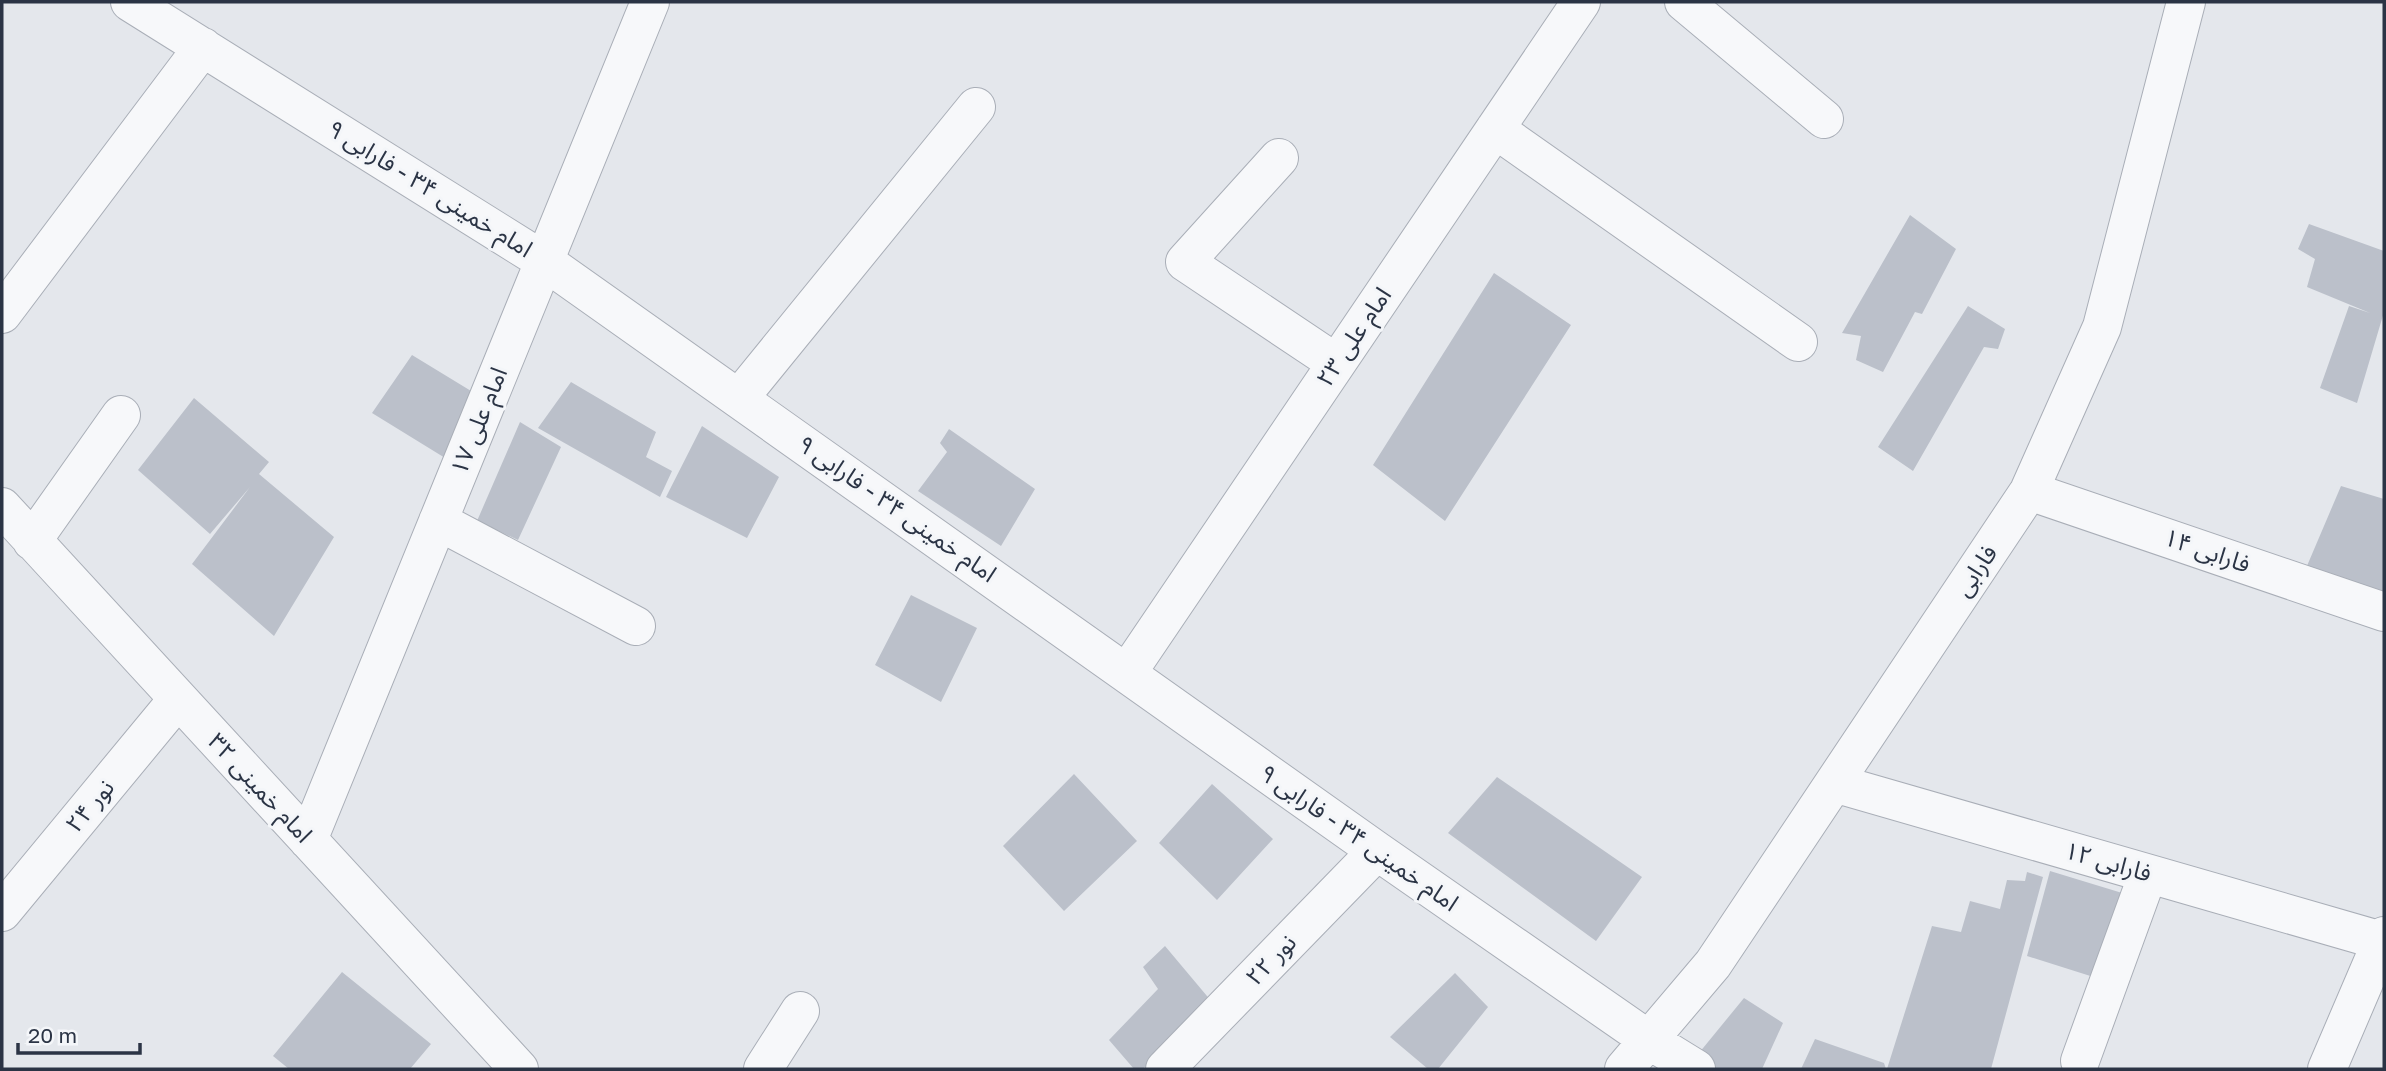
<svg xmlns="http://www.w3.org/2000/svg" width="2386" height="1071" font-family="'Golos Text','Noto Sans Arabic',sans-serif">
<rect width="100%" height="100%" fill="#e4e7ec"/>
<!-- building -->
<path fill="#bbc0ca" d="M1910,215L1956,249L1922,314L1915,312L1883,372L1856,360L1861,336L1842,333Z
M2309,224L2384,251V312L2357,403L2320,388L2349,306L2370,313L2307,287L2315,259L2298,249Z
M1494,273L1571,325L1445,521L1373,465Z
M1968,306L2005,329L1998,349L1984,347L1913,471L1878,447Z
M412,355L476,394L450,461L372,413Z
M571,382L656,432L646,457L672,471L660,497L538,428Z
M194,398L269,462L259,474L334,537L274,636L192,564L250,487L210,534L138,470Z
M520,422L561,447L518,540L477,521Z
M702,426L779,477L747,538L666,497Z
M949,429L1035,489L1001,546L918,491L947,452L940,443Z
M2341,486L2384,499V601L2301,580Z
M911,595L977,628L941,702L875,665Z
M1074,774L1137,841L1064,911L1003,846Z
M1497,777L1642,877L1596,941L1448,833Z
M1212,784L1273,839L1217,900L1159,843Z
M2050,871L2132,896L2103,980L2027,956Z
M2027,872L2043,877L1991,1069H1887L1932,926L1961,932L1970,901L2000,909L2007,880L2025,881Z
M1165,946L1212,1002L1143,1069H1134L1109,1040L1158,989L1143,967Z
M342,972L431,1044L410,1069H289L273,1056Z
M1455,973L1488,1007L1438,1069H1428L1390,1037Z
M1744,998L1783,1023L1762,1069H1715L1699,1053Z
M1815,1039L1884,1063L1886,1069H1801Z"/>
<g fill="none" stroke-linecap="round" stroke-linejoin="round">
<defs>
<path id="minor" d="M130,2L544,261L1377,851L1649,1040L1696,1069
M1684,2L1824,119
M1495,129L1798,342
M1279,158L1185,262L1336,363
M2,314L203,47
M740,397L976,107
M2029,491L2384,612
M2,507L519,1069
M438,521L636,626
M32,541L121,415
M1127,673L1581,2
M1834,783L2382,941
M308,840L650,2
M2,912L178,699
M2080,1061L2148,874
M763,1069L800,1011
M1165,1069L1377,851
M1624,1069L1713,964L2029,491L2102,327L2186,2
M2327,1069L2384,936"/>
</defs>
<!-- minor casing -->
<use href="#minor" stroke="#a9aeb7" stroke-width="40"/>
<!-- minor -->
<use href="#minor" stroke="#f7f8fa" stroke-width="38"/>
</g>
<g text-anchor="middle" stroke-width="6" stroke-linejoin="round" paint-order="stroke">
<!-- street labels -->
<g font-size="24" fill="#2b3445" stroke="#f4f6f9">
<text transform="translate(430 189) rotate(32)" y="8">امام خمینی ۳۴ - فارابی ۹</text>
<text transform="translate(1354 337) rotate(-56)" y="8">امام علی ۲۳</text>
<text transform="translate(479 421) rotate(-68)" y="8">امام علی ۱۷</text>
<text transform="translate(897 509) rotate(35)" y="8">امام خمینی ۳۴ - فارابی ۹</text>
<text transform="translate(2207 551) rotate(19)" y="8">فارابی ۱۴</text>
<text transform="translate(1976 571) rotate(-56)" y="8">فارابی</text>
<text transform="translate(260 788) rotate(47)" y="8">امام خمینی ۳۲</text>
<text transform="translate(90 806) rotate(-50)" y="8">نور ۲۴</text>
<text transform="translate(1359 838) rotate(35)" y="8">امام خمینی ۳۴ - فارابی ۹</text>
<text transform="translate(2108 862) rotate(16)" y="8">فارابی ۱۲</text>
<text transform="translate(1271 960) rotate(-46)" y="8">نور ۲۲</text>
</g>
</g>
<!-- border -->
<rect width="2386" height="1071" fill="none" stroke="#2b3445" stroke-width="7"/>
<!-- scale -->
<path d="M18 1043v10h122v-10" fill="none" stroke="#2b3445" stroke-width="3.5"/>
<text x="28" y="1043" font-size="21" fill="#2b3445" stroke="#f4f6f9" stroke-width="5" paint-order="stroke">20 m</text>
</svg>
